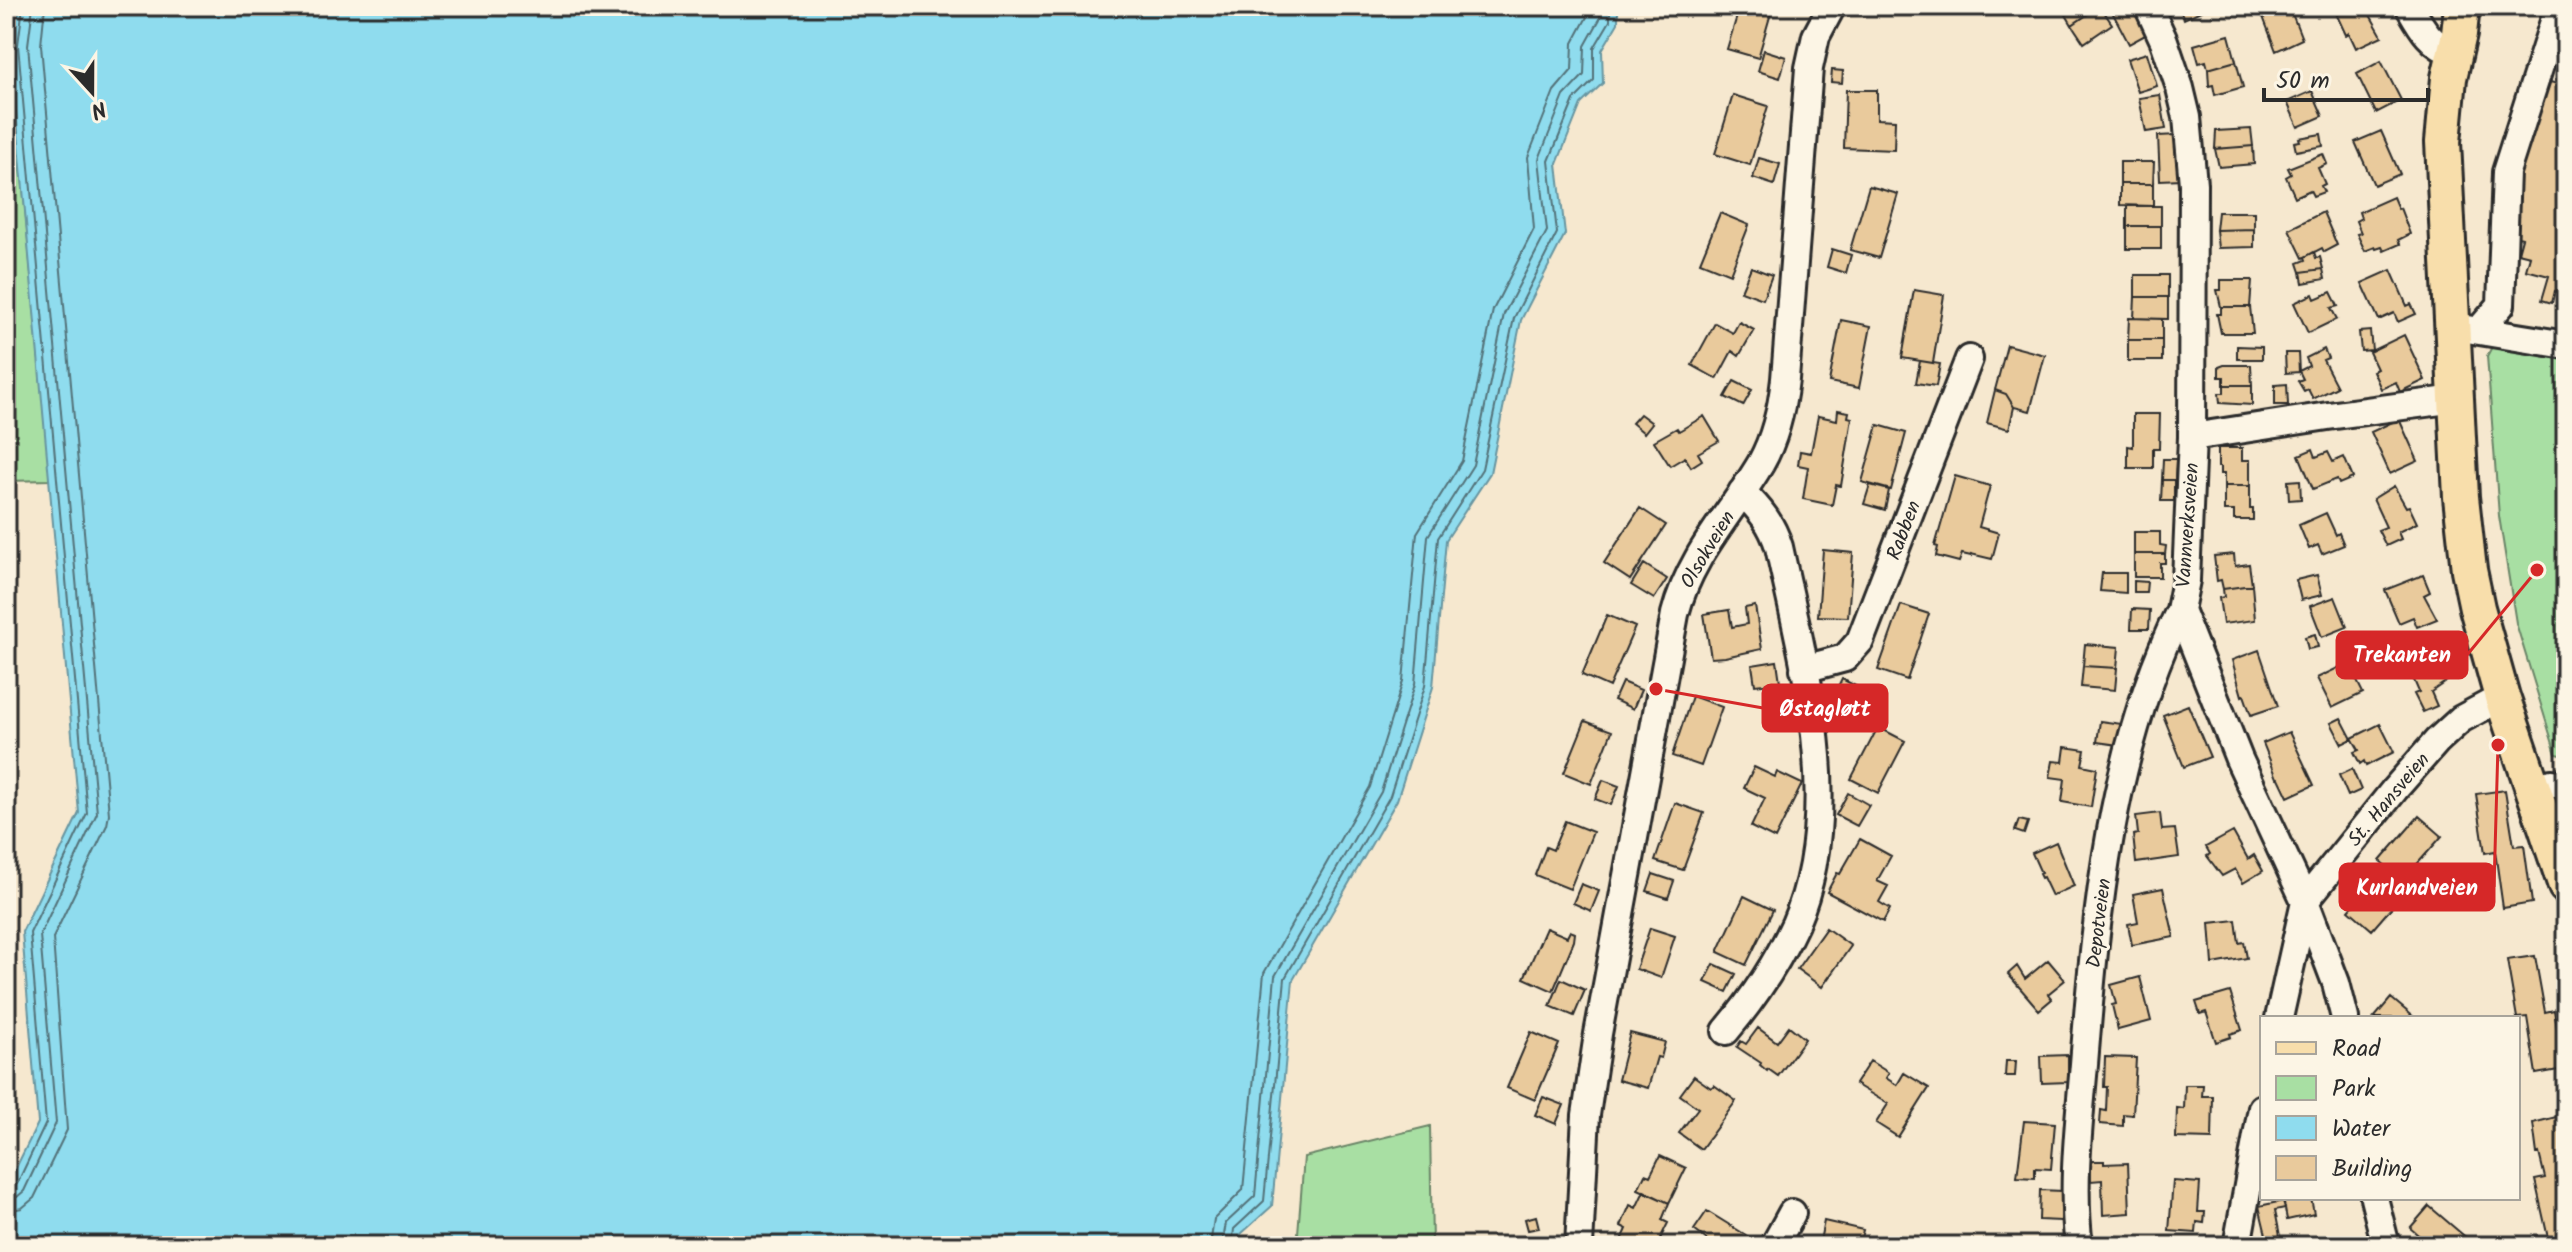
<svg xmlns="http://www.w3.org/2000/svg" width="2572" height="1252" font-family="Kalam,sans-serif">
<rect width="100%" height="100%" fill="#f6e8cf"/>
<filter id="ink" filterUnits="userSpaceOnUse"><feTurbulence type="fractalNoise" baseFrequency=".0125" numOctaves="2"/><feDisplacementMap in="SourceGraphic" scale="16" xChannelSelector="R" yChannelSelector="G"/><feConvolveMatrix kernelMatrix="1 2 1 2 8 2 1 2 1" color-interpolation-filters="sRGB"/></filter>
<g filter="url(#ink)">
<!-- green -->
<path fill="#a8dfa3" stroke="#6a8567" stroke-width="2" d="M6,6H15L10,45L50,480L6,481Z
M2505,323L2566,333V756L2556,754L2516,623L2499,516L2487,356Z
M1430,1126L1432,1246H1297L1304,1157Z"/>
<!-- water -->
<path fill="#8fdcee" stroke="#6795a0" stroke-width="2" d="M15,6H1618V23L1602,50L1603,83L1581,104L1557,164L1565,234L1521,320L1490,473L1446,540L1433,687L1397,800L1293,980L1272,1206L1241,1234L1239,1246H6V1200L9,1182L38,1123L22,932L79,813L10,44Z"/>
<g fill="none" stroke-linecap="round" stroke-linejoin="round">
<!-- shore -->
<path stroke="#537279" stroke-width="2" d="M6,1189L17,1184L46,1123L30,933L87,813L18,45L23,6
M6,1199L17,1197L24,1191L56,1123L40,935L97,813L28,45L33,6
M6,1211L22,1208L34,1198L67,1130L53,938L107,825L109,814L41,45L45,6
M1210,1246L1214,1219L1243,1190L1264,973L1370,787L1403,681L1417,533L1462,461L1493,310L1534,229L1528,157L1554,91L1572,70L1573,43L1588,15V6
M1222,1246L1226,1223L1255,1196L1275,976L1381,792L1415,684L1428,536L1473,465L1504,314L1547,231L1539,159L1564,96L1584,75L1585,46L1600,19V6
M1232,1246L1234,1229L1264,1201L1285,978L1390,796L1425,686L1438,538L1482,469L1514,318L1557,233L1549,161L1574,100L1594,80V48L1610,21V6"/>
</g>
<!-- building -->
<path fill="#e9ca9c" stroke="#2b2b2b" stroke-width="2" d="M1740,6H1773L1758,58L1727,49Z
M2061,6H2100L2072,25Z
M2100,6L2112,24L2084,43L2072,25Z
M2109,6H2135L2149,33L2129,44Z
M2211,6L2184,19L2179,8L2182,6Z
M2280,6H2289L2302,39L2276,51L2262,14Z
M2365,6L2382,36L2356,48L2349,33L2346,35L2333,7Z
M2229,35L2236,61L2208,69L2206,61L2199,63L2194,45Z
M1764,50L1786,57L1780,78L1758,71Z
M2147,53L2157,86L2138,92L2127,59Z
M2236,61L2243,87L2215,95L2213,85L2209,86L2208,69Z
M2381,61L2401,100L2376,113L2357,74Z
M1832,70L1843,71L1842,83L1831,82Z
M2546,81L2566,86V294L2555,291L2552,303L2542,300L2549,276L2526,270L2530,256L2518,253L2522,238L2514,236L2519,217L2513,216L2518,196L2515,195Z
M1846,90H1877V119L1895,120L1894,150L1844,148Z
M2312,91L2323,116L2298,127L2287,102Z
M1733,95L1768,106L1750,165L1715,154Z
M2160,95L2166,129L2146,132L2139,98Z
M2251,129L2253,146L2215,149L2216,131Z
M2381,131L2400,174L2374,185L2355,142Z
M2321,134L2323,146L2296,151L2294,142L2300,141L2299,138Z
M2178,135L2181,179L2160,180L2158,136Z
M2253,146L2254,164L2219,167L2215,149Z
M2323,154L2327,164L2318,168L2325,184L2321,186L2324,192L2313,196L2310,190L2295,197L2286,177L2291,174L2288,168Z
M1759,158L1780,164L1774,185L1753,178Z
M2120,162H2154L2153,184H2120Z
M2120,184H2153V206L2120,205Z
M1869,186L1898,194L1879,258L1850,250Z
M2393,197L2398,209L2400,208L2410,234L2398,240L2400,244L2384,251L2382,247L2376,249L2375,247L2365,251L2357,234L2361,233L2356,221L2361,218L2359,212Z
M2127,206H2161V226H2127Z
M2218,212H2254V229L2216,230Z
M2323,212L2337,245L2324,252L2322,248L2303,258L2289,229Z
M1720,213L1749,225L1730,274L1700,262Z
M2127,226H2161V249H2127Z
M2254,229V247L2218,248L2216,230Z
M1832,249L1851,255L1846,273L1827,267Z
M2314,252L2316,258L2320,257L2323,269L2301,272L2298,263L2306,260L2305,257Z
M1751,267L1772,275L1763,299L1741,291Z
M2323,269L2325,279L2303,283L2301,272Z
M2391,270L2407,306L2411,304L2416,314L2398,322L2394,313L2379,320L2362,283Z
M2135,275H2168V297H2135Z
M2221,280H2252L2250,307H2221L2217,290H2221Z
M1914,290L1944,295L1933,363L1902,358Z
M2331,292L2338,306L2331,308L2337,319L2308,333L2294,303L2313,294L2315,299Z
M2135,297H2168V319L2134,318Z
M2221,307H2250L2253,333H2221L2217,314H2221Z
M2129,318L2162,319V340H2128Z
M1841,320L1871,326L1859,388L1829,382Z
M1739,322L1754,330L1739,356L1732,351L1717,379L1692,365L1715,323L1733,333Z
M2370,331L2372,350L2361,351L2359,332Z
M2404,335L2425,380L2400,392L2396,382L2381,389L2373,371L2377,369L2369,352Z
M2128,340H2162V361H2128Z
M2007,345L2045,355L2030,411L2014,407L2006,394L1995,390Z
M2237,346L2262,347V359H2237Z
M2324,349L2328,358L2323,360L2337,387L2313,399L2308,389L2304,391L2298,381L2303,379L2299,371L2309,366L2306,358Z
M2285,353H2298L2299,372L2286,373Z
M1920,361L1940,364L1936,386L1916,383Z
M2224,365H2251L2252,385H2224V377H2219V367Z
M1734,381L1752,390L1743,406L1725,397Z
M2287,384L2288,405H2275V385Z
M2224,385H2252V405L2220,403L2219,393H2224Z
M1995,390L2006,394L2014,407L2009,429L1987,423Z
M1838,410L1849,412L1848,417L1852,418L1841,486L1836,485L1832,505L1803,499L1808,467L1798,465L1800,451L1811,453L1818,416L1837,420Z
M1640,414L1652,423L1644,433L1632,423Z
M2133,414H2160L2159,448H2153V468H2128V446L2133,447Z
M1704,416L1719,441L1698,453L1702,460L1691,467L1685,457L1670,466L1654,441L1677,428L1679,431Z
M2399,419L2418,461L2390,474L2371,432Z
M1878,425L1906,433L1891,490L1862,482Z
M2218,448H2242V460H2250V486H2224V474H2220V467H2218Z
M2313,449L2316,457L2328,452L2333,462L2344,457L2353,478L2339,484L2337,479L2313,489L2299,455Z
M2163,459H2176L2175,480H2162Z
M1955,476L1990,486L1979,527L1999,533L1992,559L1971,554V556L1962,554L1959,562L1936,556L1938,547L1935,546Z
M2162,480H2174V501H2161Z
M2300,480L2301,499L2289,500L2288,481Z
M1870,485L1889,490L1885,510L1864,504Z
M2224,486H2250V509H2253V520H2234V511H2224Z
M2394,486L2406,507L2409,506L2417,523L2398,532L2401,539L2386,546L2378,530L2386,527L2373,499Z
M1640,508L1666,525L1630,580L1604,563Z
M2326,513L2336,535L2339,533L2344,545L2322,554L2318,545L2309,549L2299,525Z
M2134,532H2160V545L2166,546L2165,554H2134Z
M1823,550L1853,553L1848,617L1818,616Z
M2134,554H2165V563H2160V577H2134Z
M2234,554L2235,566L2249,564L2252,585L2223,589L2221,580L2217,581L2214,556Z
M1644,564L1667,579L1654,599L1631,585Z
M2102,573H2126V593L2100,591Z
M2317,575L2322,595L2301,600L2296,580Z
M2423,575L2430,592L2424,595L2437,619L2417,627L2413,617L2399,623L2385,590Z
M2134,581L2147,582L2146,592H2134Z
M2252,585L2255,620L2223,624L2219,598L2224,597L2223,589Z
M2335,597L2347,627L2322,637L2310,606Z
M1901,605L1929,614L1907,680L1878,670Z
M1755,606L1762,649L1725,657L1711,658L1704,614L1729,610L1732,627L1747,624L1745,608Z
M2132,609L2150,610L2149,629H2131Z
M1607,615L1635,627L1609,687L1582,675Z
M2315,634L2318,647L2308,649L2305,637Z
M2441,642L2448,656L2442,659L2451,678L2431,692L2437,706L2423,712L2414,694L2419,692L2405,659Z
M2085,644L2119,647L2117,668L2083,666Z
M2259,650L2278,706L2251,715L2244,695L2242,696L2232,660Z
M1777,661L1780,682L1755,685L1752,665Z
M2348,663L2363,693L2332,708L2317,678Z
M2083,666L2117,668L2115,690L2081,687Z
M1842,679L1863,690L1852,712L1831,702Z
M1622,682L1641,690L1633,709L1614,700Z
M1692,696L1722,707L1701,766L1672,756Z
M2188,705L2210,757L2184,767L2163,715Z
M2341,718L2352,739L2342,744L2331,723Z
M1585,721L1612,731L1591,784L1564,773Z
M2100,721L2122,724L2119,745L2097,742Z
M2380,724L2394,752L2366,766L2364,761L2360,764L2354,752L2359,750L2352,738Z
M1878,727L1905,741L1878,793L1851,779Z
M2289,732L2314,785L2288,797L2279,778H2277L2263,743Z
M2065,747L2085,750L2082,765L2097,768L2091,807L2062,802L2065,779L2050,777L2053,761L2063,762Z
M1754,767L1775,777L1777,772L1802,784L1775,839L1751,827L1765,798L1744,788Z
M2352,769L2361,790L2348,796L2339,775Z
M1603,780L1619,786L1611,805L1595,799Z
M2505,790L2514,846L2524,845L2532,903L2503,908L2495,851L2485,853L2476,794Z
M1848,793L1869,805L1857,826L1836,815Z
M1675,803L1704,813L1683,870L1655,861Z
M2160,813L2162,830L2175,829L2179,857L2136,863L2133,835L2138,834L2136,816Z
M2419,816L2442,836L2404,879L2411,885L2372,930L2349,910L2387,867L2380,861Z
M2019,820L2028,822L2024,834L2015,831Z
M1565,821L1593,832L1570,889L1535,875L1546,847L1553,850Z
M2233,832L2248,859L2254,855L2263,871L2243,883L2235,869L2222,876L2207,856L2210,854L2206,847Z
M1860,839L1891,856L1877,881L1888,886L1879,902L1890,909L1883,922L1827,892L1837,873L1840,874Z
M2056,842L2074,886L2052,896L2043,877L2041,878L2039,874L2041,873L2032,853Z
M1653,874L1674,881L1668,898L1647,891Z
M1581,884L1599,891L1591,911L1573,903Z
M2163,888L2174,937L2132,945L2128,924L2138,922L2133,894Z
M1744,896L1773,910L1746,965L1718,952Z
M2236,920L2239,943L2244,942L2247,958L2213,964L2210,923Z
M1546,928L1567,937L1570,931L1575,933L1574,941L1553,991L1524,978Z
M1650,928L1675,936L1661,978L1636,969Z
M1826,928L1851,946L1822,987L1797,969Z
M2535,956L2545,1012L2554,1010L2564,1069L2536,1074L2527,1017L2517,1018L2507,960Z
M2048,960L2065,980L2048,994L2052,999L2039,1010L2008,974L2017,966L2025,979Z
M1714,964L1736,974L1727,992L1705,982Z
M2140,977L2151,1021L2118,1030L2112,1005L2116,1004L2111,985Z
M1561,979L1585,990L1574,1016L1550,1006Z
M2230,992L2242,1030L2230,1034L2231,1037L2216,1042L2206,1012L2200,1014L2196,1002Z
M2391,998L2415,1018H2374Z
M1789,1026L1805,1039L1778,1076L1768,1069L1767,1071L1760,1065L1761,1063L1737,1047L1741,1041L1746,1044L1758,1028L1777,1042Z
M1531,1032L1559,1044L1535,1100L1507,1088Z
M1630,1033L1665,1042L1661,1058L1657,1057L1648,1088L1618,1080Z
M2068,1055V1082L2042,1083L2041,1056Z
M2105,1057L2136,1058L2133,1115L2123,1114V1126L2100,1124L2101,1110L2106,1111L2107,1087H2104Z
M1870,1061L1889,1073L1886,1078L1897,1085L1904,1073L1929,1088L1898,1137L1876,1123L1888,1104L1855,1084Z
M2006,1061H2016L2015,1076H2005Z
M1694,1076L1711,1088L1714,1085L1736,1101L1701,1149L1679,1133L1698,1108L1680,1095Z
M2185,1085H2203L2202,1096H2213L2212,1139L2176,1138L2177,1108L2184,1109Z
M1543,1097L1564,1105L1556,1124L1535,1115Z
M2560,1116L2566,1141V1176L2564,1177L2566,1234L2548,1238L2535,1180L2545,1178L2539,1153L2537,1154L2533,1123Z
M2024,1121L2055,1123L2051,1169L2035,1168V1178L2017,1177Z
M1660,1156L1686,1168L1669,1203L1638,1189L1645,1174L1650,1176Z
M2090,1161H2104V1164L2128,1163L2130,1213L2103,1215L2102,1180L2091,1181Z
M2173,1181L2200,1183L2198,1212H2205L2204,1223L2197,1222L2196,1233L2169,1231Z
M2040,1190L2062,1191L2061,1221L2039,1220Z
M1644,1191L1669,1203L1662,1220L1668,1223L1658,1243L1653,1241L1650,1246H1634L1622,1240L1627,1229L1621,1226L1630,1205L1636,1208Z
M2283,1198H2311L2314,1214L2287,1220Z
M2283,1201L2285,1208L2275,1210L2280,1236L2267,1239L2259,1206Z
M2429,1206L2476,1246H2431L2410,1228Z
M1707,1211L1749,1237L1743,1246H1708L1711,1243L1694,1230Z
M1536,1216L1539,1228L1528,1230L1525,1219Z
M1824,1221L1863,1230L1859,1246H1819Z"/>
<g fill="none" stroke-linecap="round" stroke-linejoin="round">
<defs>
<path id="minor" d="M2148,6L2164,41L2180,88L2187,117L2193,184L2192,437L2186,580L2180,610L2239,759L2305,901L2336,983L2345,1018
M2409,6C2421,27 2431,46 2455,53
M2467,329L2566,345
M2480,329L2501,305L2506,172L2557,12L2562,6
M2192,437L2328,416L2456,399
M1804,669L1845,658L1860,641L1969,359
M2532,788L2551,783L2566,784
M2279,1018L2305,901L2395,789L2437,741L2461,719L2502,697
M1726,1031C1754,998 1777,963 1795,924C1845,810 1804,663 1779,547C1772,524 1760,509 1742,492
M2374,1198L2386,1246
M1579,1246L1586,1115L1598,1034L1675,614C1690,555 1731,514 1761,463C1775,438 1782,407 1785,379L1809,68L1816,36L1832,6
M1774,1246L1792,1213
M2079,1246C2071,1186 2079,1125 2084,1064C2096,911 2111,750 2180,610
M2237,1246L2262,1108"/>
<path id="major" d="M2462,6L2459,34L2449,78L2443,142L2461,497L2469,570L2477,608L2502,697L2566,886"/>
</defs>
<!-- minor casing -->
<use href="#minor" stroke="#2b2b2b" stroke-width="32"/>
<!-- major casing -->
<use href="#major" stroke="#2b2b2b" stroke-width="40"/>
<!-- minor -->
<use href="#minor" stroke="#fcf5e5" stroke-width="26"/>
<!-- major -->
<use href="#major" stroke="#f8deab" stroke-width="34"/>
</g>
</g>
<g text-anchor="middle" stroke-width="6" stroke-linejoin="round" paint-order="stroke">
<!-- street labels -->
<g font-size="20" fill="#2b2b2b" stroke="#fcf5e5">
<text transform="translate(2187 525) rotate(-86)" y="7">Vannverksveien</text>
<text transform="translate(1903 530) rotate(-69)" y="7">Rabben</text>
<text transform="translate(1707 549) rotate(-59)" y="7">Olsokveien</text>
<text transform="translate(2388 799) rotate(-50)" y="7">St. Hansveien</text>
<text transform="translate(2098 923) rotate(-83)" y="7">Depotveien</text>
</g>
</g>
<!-- callouts -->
<path fill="none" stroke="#d62828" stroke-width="3" d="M2537 570L2467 655M1656 689L1763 708M2498 745L2494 887"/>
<g fill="#d62828" stroke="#fcf5e5" stroke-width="3">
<circle cx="2537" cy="570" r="8"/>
<circle cx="1656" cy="689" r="8"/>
<circle cx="2498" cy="745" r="8"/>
</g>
<g fill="#d62828" stroke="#d62828" stroke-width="3">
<rect x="2337" y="632" width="130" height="46" rx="8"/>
<rect x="1763" y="685" width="124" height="46" rx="8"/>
<rect x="2340" y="864" width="154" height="46" rx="8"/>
</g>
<g font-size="22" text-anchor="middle" font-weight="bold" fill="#fff">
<text x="2402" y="662">Trekanten</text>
<text x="1825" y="716">Østagløtt</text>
<text x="2417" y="895">Kurlandveien</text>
</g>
<!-- margin -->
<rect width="2572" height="1252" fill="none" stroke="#fcf5e5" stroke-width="32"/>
<rect x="16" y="16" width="2540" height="1220" fill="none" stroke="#2b2b2b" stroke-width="3" filter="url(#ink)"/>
<!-- legend -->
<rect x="2260" y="1016" width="260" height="184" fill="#fcf5e5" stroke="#a8a49b" stroke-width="2"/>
<rect x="2276" y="1042" width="40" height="12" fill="#f8deab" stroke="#a8a49b" stroke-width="2"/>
<text x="2332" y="1056" font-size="24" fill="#2b2b2b">Road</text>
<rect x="2276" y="1076" width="40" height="24" fill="#a8dfa3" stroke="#a8a49b" stroke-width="2"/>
<text x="2332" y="1096" font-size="24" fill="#2b2b2b">Park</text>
<rect x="2276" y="1116" width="40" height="24" fill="#8fdcee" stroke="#a8a49b" stroke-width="2"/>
<text x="2332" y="1136" font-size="24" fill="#2b2b2b">Water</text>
<rect x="2276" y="1156" width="40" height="24" fill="#e9ca9c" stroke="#a8a49b" stroke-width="2"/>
<text x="2332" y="1176" font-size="24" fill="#2b2b2b">Building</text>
<!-- north arrow -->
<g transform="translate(92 92) rotate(159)" stroke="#fcf5e5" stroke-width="6" paint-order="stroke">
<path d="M0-6L14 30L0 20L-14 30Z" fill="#2b2b2b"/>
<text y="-12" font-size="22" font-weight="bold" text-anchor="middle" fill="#2b2b2b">N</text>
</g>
<!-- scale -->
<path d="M2264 88v12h164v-12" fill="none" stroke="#2b2b2b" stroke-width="4"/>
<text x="2276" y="88" font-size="24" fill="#2b2b2b" stroke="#fcf5e5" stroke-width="6" paint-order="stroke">50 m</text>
</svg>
